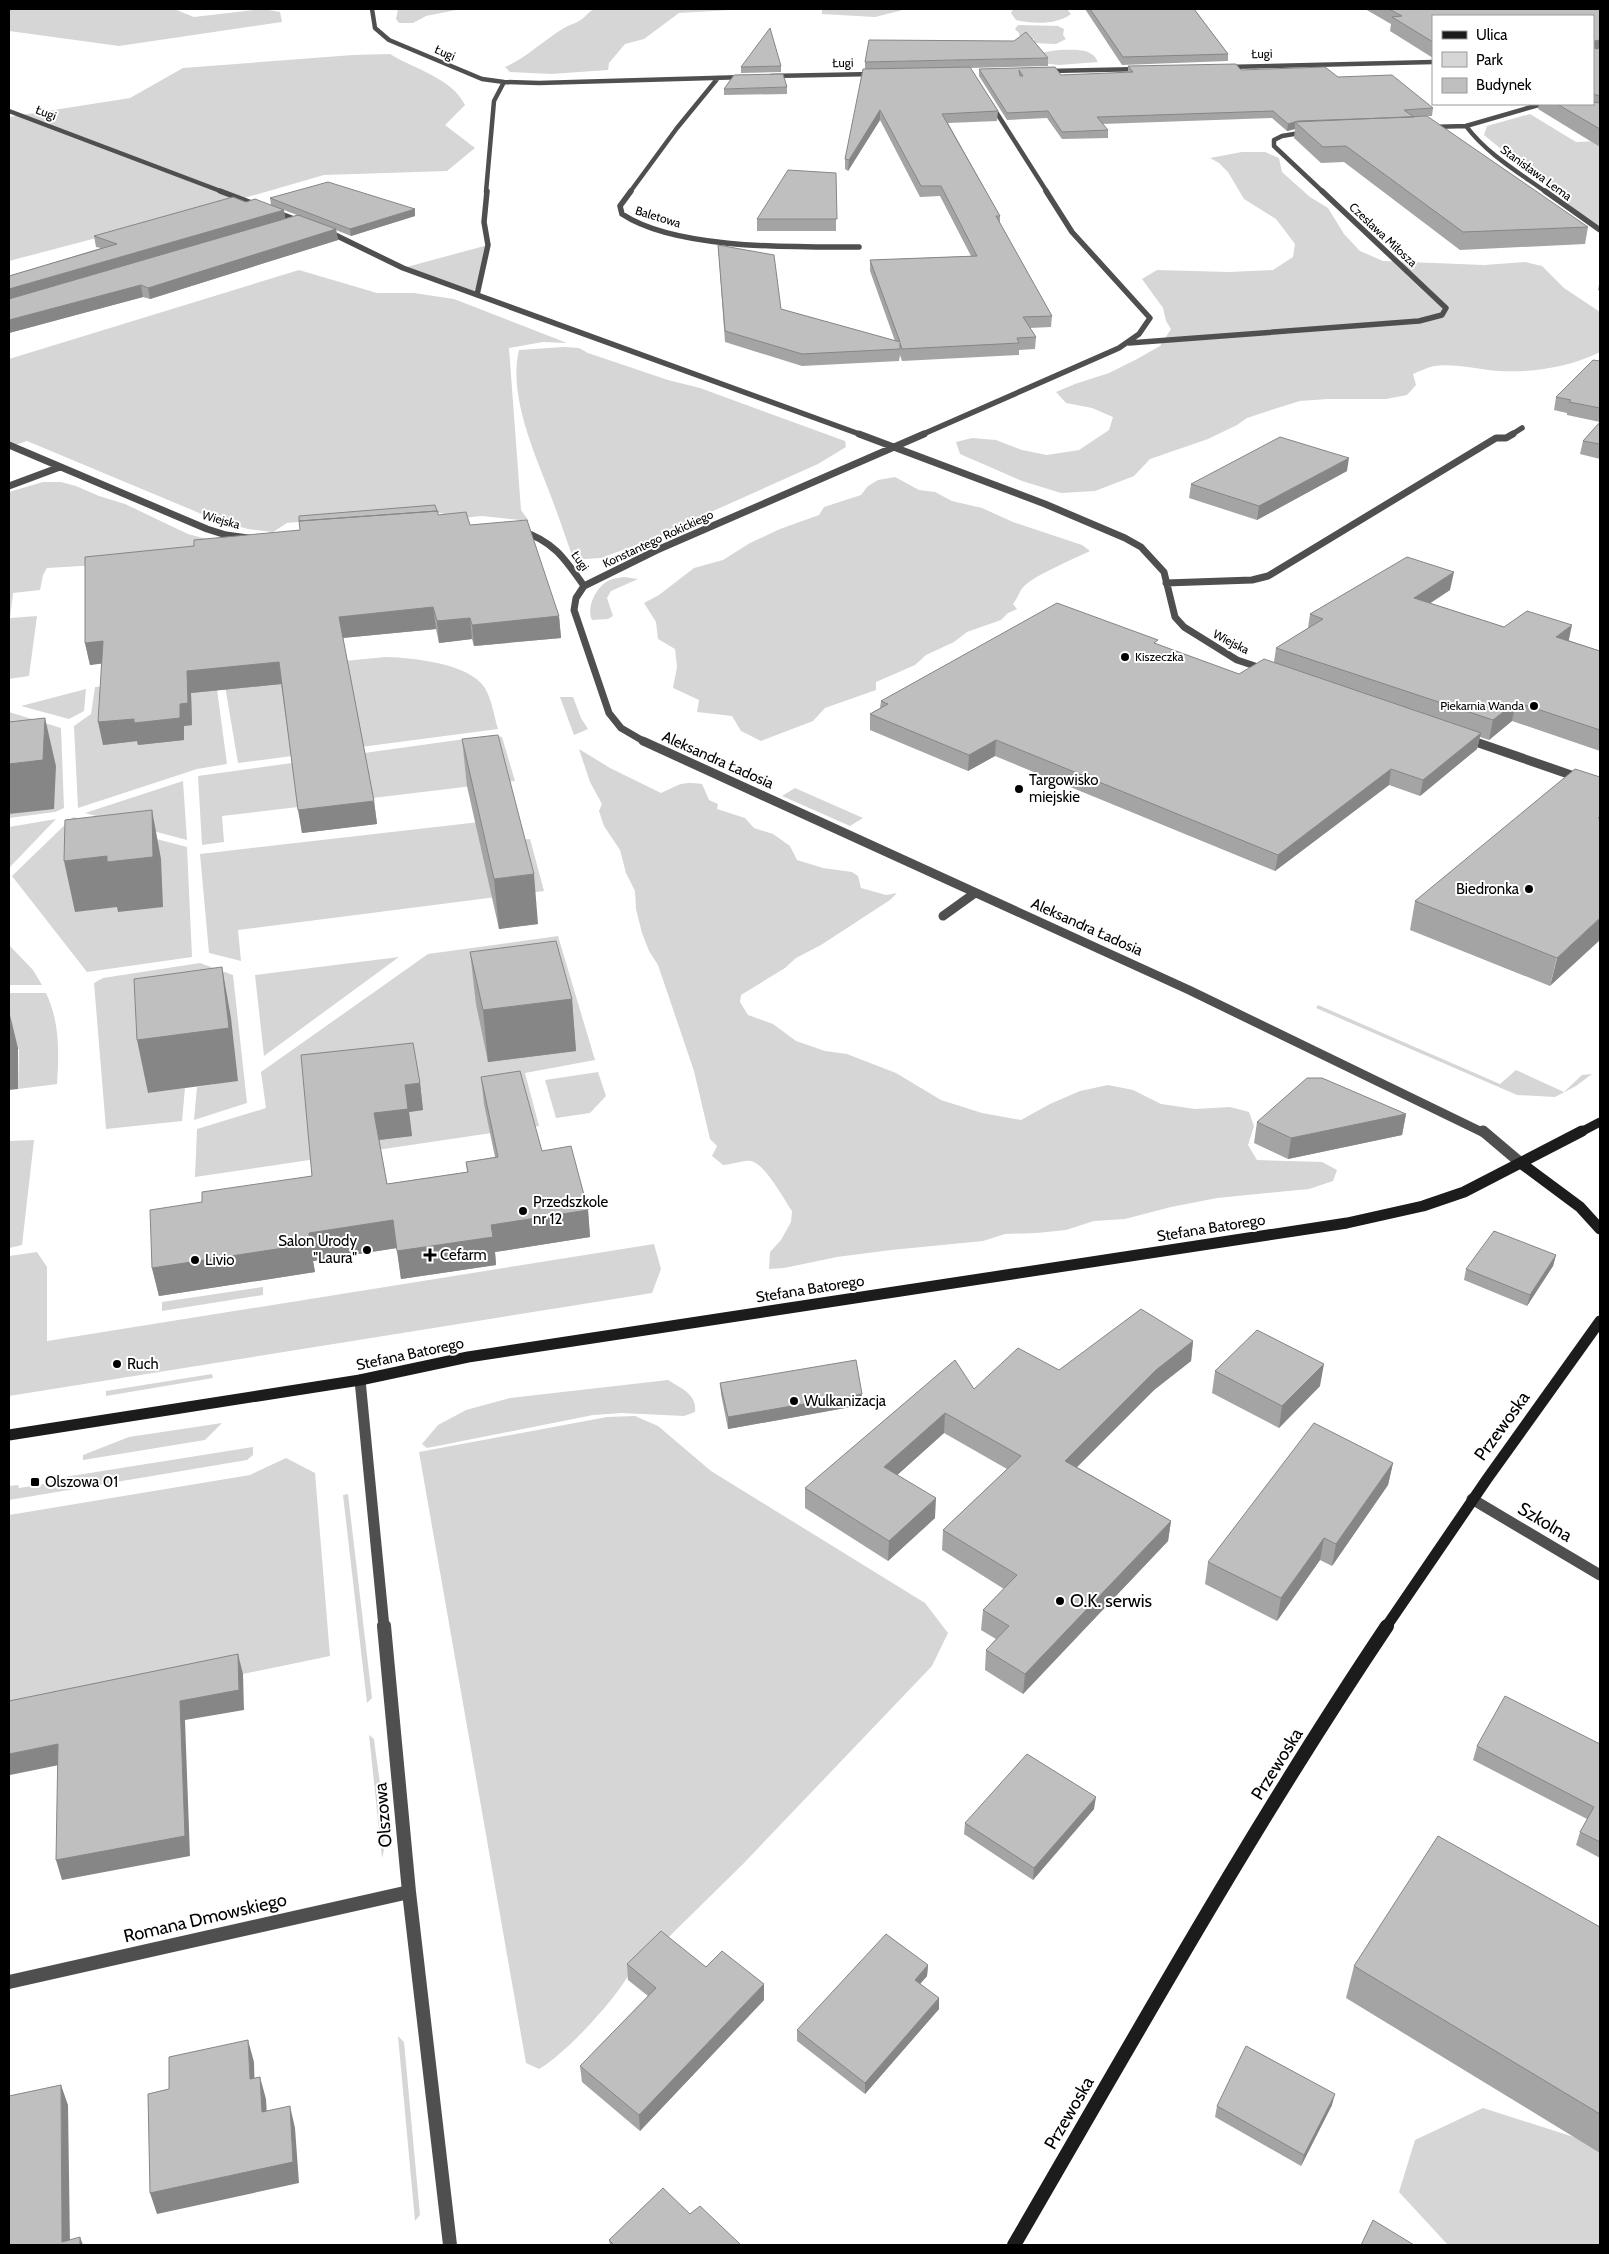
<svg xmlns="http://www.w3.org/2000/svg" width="1609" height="2254" font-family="Cabin,sans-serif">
<rect width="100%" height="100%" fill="#fff"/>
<!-- green -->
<path fill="#d6d6d6" d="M9,9H174L194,17L262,9L280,12L282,22L119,46L9,31Z
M398,9H461L426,16L413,23H399L396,19Z
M594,9H748L679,13L644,39L625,44L609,63L608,70L551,74L510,72L505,67C526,58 544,40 564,28C569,25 574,24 579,21C585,18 588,12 594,9Z
M822,9H907L875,17L822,14Z
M1013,9H1067L1071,14C1057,25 1033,24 1016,20L1011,13Z
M1018,25L1058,26L1064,29L1063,35L1066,39L1056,44L1034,43V39H1024L1019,35V33L1015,29Z
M1059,50C1073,50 1092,47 1098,62L1059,65L1041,63L1038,53Z
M390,54C414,69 452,78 465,105L445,125L475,148L447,171L324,175L199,211L9,261V117L130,98L183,68L353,55Z
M1530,114L1576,142L1600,141V230L1484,135L1487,126Z
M1242,152H1265L1279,158L1282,172L1310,197L1328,208L1344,234L1360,251L1383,261L1484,265L1525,262L1542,266L1564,288L1600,312V352C1570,367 1533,373 1499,371C1479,370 1450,362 1430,367C1424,369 1418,372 1413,374L1416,385L1407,395L1386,399H1328L1300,401L1274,409L1247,418L1237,425L1208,439L1150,459L1134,476L1095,491L1061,493L1022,481L960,454L956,442L972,438L996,440L1022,450L1047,455L1079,450L1109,430L1113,417L1092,408L1066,403L1056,392L1075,384L1109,373L1137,359L1160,346L1171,329L1166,321L1163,308L1142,279L1157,270L1229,272L1273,270L1293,257L1295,244L1276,219L1244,199L1228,172L1219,163L1210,158Z
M488,245L477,295L403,268Z
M299,270L377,293H414L454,299L567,343L543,342L509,348L521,510L529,521L482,516L461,518L428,510L287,523L273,532L248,529L216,520L27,441L9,447V359Z
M564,347L579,348L588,353L668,380L700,388L845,441L846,447L818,464L684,524L669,533L601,558L584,559L572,555C566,539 561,523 555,507C539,462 507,399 519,350Z
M895,477L919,490L935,492L952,501L982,508L1013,522L1082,545L1090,551C1076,558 1027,578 1021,590C1018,595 1017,599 1013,604L1017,609L1008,613L1001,620L967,632L954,642L926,655L915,665L876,682V690L825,708L813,721L761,741L741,731L732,716L697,712L699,700L673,688L677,667L675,649L658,639L656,622L644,603L659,595L694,568L723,560L750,543L780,529L819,515L824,507L861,495L868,486L878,480Z
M43,482H61L76,486L99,496L125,504L188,534L222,543L98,565L47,568L43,575L40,590L13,593L10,618L37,616L29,676L9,679V492Z
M624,577L638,579L611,591L607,598L613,616L608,619L592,620C586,608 596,587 608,581C613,578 619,578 624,577Z
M386,657C413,658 469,663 485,688C492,700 494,716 498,729L238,763L224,680L237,688L256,686L261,669Z
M171,680L216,682L227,764L197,769L78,808L74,726L91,714L95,687Z
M86,689L84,711L69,719L21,706Z
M560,697H573L581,718L588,729L574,735Z
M9,712L61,728L64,808L55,812L9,818Z
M494,735L502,737L515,781L222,816L224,842L202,845L198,776Z
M579,749L610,768L661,793C680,785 679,781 702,784L709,800L718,804L717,809L745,818L754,828L773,834L790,846L797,860L823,868L852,872L858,876L861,888L886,895L897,893L890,900L821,945L796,958L785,968L741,995L740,1002L748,1015L773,1024L796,1041L825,1051L847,1054L896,1073L941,1100L982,1113L1021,1120L1050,1104L1080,1091L1108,1085L1133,1090L1161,1104L1195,1109L1230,1107L1249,1112L1254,1126L1248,1145L1257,1160L1322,1162L1337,1170L1333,1181L1309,1189L1217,1198L1171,1207L1125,1219L1094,1221L1066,1230L1037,1233L1005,1234L983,1241L891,1250L837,1257L784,1268L769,1269L770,1252L781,1240L791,1222L792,1211C784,1199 764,1162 750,1161C744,1160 731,1165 723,1165L712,1156L717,1146L710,1139L694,1071L658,965L649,951L642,933L636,909L635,891L626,873L620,850L604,826L599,811L602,804L590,782Z
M183,781L187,840L85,813Z
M795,788L863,818L850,826L782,796Z
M73,817L187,847L192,957L87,972L12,876Z
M56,819L9,868V827Z
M497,820L517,840L530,839L544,891L238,930L241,961L209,953L200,854Z
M558,936L595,1060L525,1073L539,1126L195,1177L197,1129L266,1108L261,1072L428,954Z
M9,945L33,970L42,985H9Z
M399,957L264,1056L255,975Z
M200,963L233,975L247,1103L194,1120L197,1087L238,1080L145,1031L148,1093L185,1088L182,1121L106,1129L94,983L103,978Z
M9,993H46C60,1023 59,1052 57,1084L18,1089L19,1049L9,1050Z
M1318,1005L1500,1084L1516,1070L1564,1092L1582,1075L1592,1074L1576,1086L1555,1097L1517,1095L1316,1008Z
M598,1072L606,1096L590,1113L556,1118L545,1080Z
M34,1140L22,1245L9,1248V1141Z
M654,1244L661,1269L652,1293L9,1396V1256L37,1252L47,1267V1341Z
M263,1287V1295L162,1311V1302Z
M212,1374L213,1378L106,1396V1391Z
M668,1380C682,1389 697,1394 695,1412L684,1416L622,1413L593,1415L427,1448L422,1444L438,1425L466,1410L510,1398Z
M635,1416L658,1426L711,1471L925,1603L948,1633L932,1666L743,1864L626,1979C611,2004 564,2055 539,2069L526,2063L419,1452L607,1417Z
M222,1423L205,1440L83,1460V1455L129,1437Z
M253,1447V1455L247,1460L9,1500V1486L18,1485L19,1488L51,1483L52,1479Z
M286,1458L315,1473L330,1656L9,1722V1515L250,1475Z
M348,1494L372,1698L367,1703L343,1495Z
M369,1735L374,1739C377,1766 390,1837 382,1858Z
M398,2036L404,2042L420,2215L415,2221Z
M1483,2108L1583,2140L1600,2150V2245H1448L1399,2192L1415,2140Z"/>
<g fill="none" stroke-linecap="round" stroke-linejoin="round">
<!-- street-far5 -->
<path stroke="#4f4f4f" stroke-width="4.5" d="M372,9L375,28L389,40L482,79L504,82L539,83L746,77
M1226,67L1433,62
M1006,72L1141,69
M771,76L874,74
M991,104L1047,192
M9,111L223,192
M1466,126C1487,154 1518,172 1546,192
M1430,127L1466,126L1542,104
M1306,132L1282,136L1274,140V146L1323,192
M486,192L494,101L504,82
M630,192L677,128L718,78"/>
<!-- street-far4 -->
<path stroke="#4f4f4f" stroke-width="5.5" d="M220,191L302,222
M631,191L620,206L622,214C676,250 795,247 859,247
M1545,191L1600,230
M325,230L403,268L862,435
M477,295L488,245L484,222L487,191
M1129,343L1419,321L1442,315L1446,308L1322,191
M921,435L1119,348L1139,334L1150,318L1072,232L1046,191
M1511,435L1522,428"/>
<!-- street-far3 -->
<path stroke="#4f4f4f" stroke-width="7" d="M859,434L1045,504L1125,538L1141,547L1164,572L1175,617L1184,627L1237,660L1264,669
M9,445L207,529L226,535L248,538
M9,486L60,467
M519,530C553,541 564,557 584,586
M1166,583L1252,580L1268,576L1496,438H1506L1513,434
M1467,739L1477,742
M645,742L621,728L609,713L574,610L576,598L584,586L657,550L924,434"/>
<!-- street-far2 -->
<path stroke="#4f4f4f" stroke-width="9" d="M643,741L1189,990L1484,1133
M1473,741L1600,785
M943,916L975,893"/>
<!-- street-far1 -->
<path stroke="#4f4f4f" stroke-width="11" d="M1483,1131L1522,1164
M360,1380L384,1627
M1472,1499L1600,1575"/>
<!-- street -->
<path stroke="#4f4f4f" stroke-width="14" d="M384,1626L409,1892L450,2245
M9,1982L409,1892"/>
<!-- secondary-far2 -->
<path stroke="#1c1c1c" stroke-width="9" d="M1579,1133L1600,1122"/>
<!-- secondary-far1 -->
<path stroke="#1c1c1c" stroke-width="11" d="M1522,1164L1580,1207L1600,1229
M9,1435L360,1380L468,1357L1347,1223L1423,1206L1464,1192L1582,1131
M1386,1627L1487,1479L1600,1321"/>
<!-- secondary -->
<path stroke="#1c1c1c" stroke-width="14" d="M1014,2245C1135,2037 1253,1826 1387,1626"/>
</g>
<!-- wall -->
<path fill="#a4a4a4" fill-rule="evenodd" d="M1085,9H1194L1228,54V61L1122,65Z
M1365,9H1600V147L1538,109L1539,104H1593V16H1433V58L1390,31L1391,24Z
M1048,58V66L970,68L998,111L997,121L948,123L1000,216V223L1052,316L1051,327L1030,328L1036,337L1035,349L1019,350V355L902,361L900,355L899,361L802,366L725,342L718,245L781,309L895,341L870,271V260L971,256L940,196L920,197L880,120L848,171L845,169V159L865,69V62Z
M781,66V72L741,73V67Z
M1128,66L1241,70L1338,77L1433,108L1432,116H1414L1588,227L1585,244L1460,250L1344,162L1321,163L1294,138L1295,129L1287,131L1272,118L1102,124L1108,130V138L1062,139L1047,118L1007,120L979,76V69L1055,67L1061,75L1128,73Z
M787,87V94L724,95V89Z
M1506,104H1529L1507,105Z
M836,173V231H757V219Z
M270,198L415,209V216L351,236L336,230L338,240L150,299L143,297L9,333V276L101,248L96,247L94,236L246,202L271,205ZM284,210L297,215L285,219Z
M1600,279V291L1598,290Z
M1600,361V459L1580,454L1583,441L1600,422L1567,415V413L1554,410L1556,397Z
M1347,471L1257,520L1189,498L1191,484Z
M437,511L438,515L470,525L559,616L561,638L474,646L472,639L439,643L436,629L343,638L374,801L377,824L302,833L281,684L191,693L192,725L184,726V740L138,745L137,741L103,745L101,663L90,665L85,643L194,546L300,530Z
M1450,590L1430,603L1504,627L1568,640L1600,651V751L1512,721L1489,740L1480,737L1477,749L1420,796L1389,785L1275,871L995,756L968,771L870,730V714L880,708L881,701L1158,645L1239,674L1274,662L1276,648L1308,628L1310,614Z
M462,739L538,924L499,929L467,786Z
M1600,777L1550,986L1410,930L1415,901Z
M470,952L572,999L576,1051L488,1062L476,1004Z
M481,1077L542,1151L588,1210L590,1237L495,1252L496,1265L401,1279L397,1248L313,1261L315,1272L159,1296L152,1268L202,1202L312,1176L420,1083L423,1110L409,1112L412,1136L379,1140L387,1184L467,1172L466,1162L495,1157L484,1104Z
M1406,1114L1402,1135L1288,1159L1254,1143L1257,1122Z
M1556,1255L1553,1266L1527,1306L1464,1280L1466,1269Z
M1193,1341L1191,1361L1154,1390L1077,1467L1171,1521L1168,1541L1023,1694L985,1670L986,1650L996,1639L981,1630L983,1610L1004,1589L942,1550L943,1530L1007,1469L944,1433L897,1475L935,1518L888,1561L805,1508V1488L974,1389Z
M1215,1371L1320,1386L1279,1428L1212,1393Z
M720,1383L862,1405L728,1429L721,1394Z
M1393,1463L1388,1485L1332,1566L1320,1560L1277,1621L1205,1584L1208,1562Z
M1600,1744V1858L1576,1845L1580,1832L1587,1819L1473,1760L1477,1746Z
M1094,1809L1033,1880L964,1834L965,1823Z
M1600,1927V2153L1346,1998L1354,1966Z
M627,1964L706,1967L764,2000L640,2131L582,2082L580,2066L648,1996L628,1980Z
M928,1965L927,1976L920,1984L939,1998V2009L865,2094L797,2041V2030Z
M1332,2105L1301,2166L1215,2117L1217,2106Z
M690,2214L741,2245H610L609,2240Z"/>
<!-- shaded-wall -->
<path fill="#868686" d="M1600,40V52L1593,55V45L1594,41Z
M880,110V120L848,171L849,160Z
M1298,121L1297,124L1295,122V129L1287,131L1288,124Z
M415,209V216L351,236L350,229Z
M284,210L285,220L9,301V289Z
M336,229L338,240L150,299L148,288Z
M141,285L143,297L9,333V320Z
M1349,458L1347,471L1257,520L1259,506Z
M1454,572L1450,590L1411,616L1414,598Z
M433,607L436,629L342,638L339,617Z
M559,616L561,638L474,646L472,625Z
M470,618L472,639L439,643L437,621Z
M1572,625L1568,644L1556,637Z
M103,641L107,663L90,665L85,643Z
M279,662L282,684L191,693L192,725L184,726V740L138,745L137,741L103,745L98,722L180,704L187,671Z
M1516,702L1512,721L1489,740L1493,720Z
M45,718L56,766L54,809L9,814V764Z
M1481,733L1477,749L1420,796L1423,780Z
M996,740L995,756L968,771L969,755Z
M1391,769L1389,785L1275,871L1278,855Z
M374,801L377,824L302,833L298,810Z
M152,810L161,859L163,907L118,912L117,907L75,912L64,861Z
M534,874L538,924L499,929L494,879Z
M1600,918V940L1550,986L1557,958Z
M222,967L231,1018L238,1081L148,1093L137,1040Z
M572,999L576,1051L488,1062L483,1010Z
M9,1011L18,1048V1089L9,1090Z
M420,1083L423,1110L409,1112L412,1136L378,1140L374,1113L405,1085Z
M1406,1114L1402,1135L1288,1159L1291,1138Z
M588,1210L590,1237L495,1252L496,1265L401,1279L397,1251L491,1225Z
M393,1220L397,1248L313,1261L315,1272L159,1296L152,1268L309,1233Z
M1556,1255L1553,1266L1527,1306L1530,1295Z
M1193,1341L1191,1361L1154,1390L1063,1481L1065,1461L1156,1370Z
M1324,1364L1320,1386L1279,1428L1282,1406Z
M862,1394V1405L728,1429V1417Z
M945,1413L944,1433L884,1487V1467Z
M1393,1463L1388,1485L1332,1566L1336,1544Z
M936,1498L935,1518L888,1561L889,1541Z
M1171,1521L1168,1541L1023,1694L1025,1674Z
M1324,1538L1320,1560L1277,1621L1281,1598Z
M238,1654L243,1674L244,1710L185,1720L190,1856L62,1880L56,1860L180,1701Z
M58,1744L64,1764L10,1775L9,1770V1754Z
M1096,1797L1094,1809L1033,1880L1034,1868Z
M928,1965L927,1976L914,1991L915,1980Z
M764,1984V2000L640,2131L639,2115Z
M939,1998V2009L865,2094V2083Z
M248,2040L254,2062L255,2101L250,2079Z
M260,2077L266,2099L268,2134L262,2112Z
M61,2085L68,2105L70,2245L62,2242Z
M1335,2094L1332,2105L1301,2166L1304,2155Z
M290,2106L295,2128L299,2183L157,2214L150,2193Z
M80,2237L83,2245H80Z"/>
<!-- building -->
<path fill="#bfbfbf" stroke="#868686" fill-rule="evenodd" d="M1090,9H1194L1228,54L1123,57Z
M1389,9H1600V40L1594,41L1593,45V16H1433V42L1392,17L1402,16Z
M770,28L781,66L741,67Z
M1026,32L1048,58L865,62L869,40L1014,41Z
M1593,47L1596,49L1600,48V96L1593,94Z
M1236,64L1241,70L1325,67L1338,77L1392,75L1433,108L1404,110L1414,117L1298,121L1288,124L1273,111L1097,117L1108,130L1062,132L1048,111L1007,113L979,69L1055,67L1061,75L1133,72L1128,66ZM1019,70L1023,76H1020Z
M970,67L998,111L942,114L1000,216H996L1052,316L1023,317L1036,337L1017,338L1019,343L902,349L900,343V349L802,354L725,331L718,245L774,255L781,309L900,342L870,260L977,256L941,186H921L880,110L849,160L845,159L863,69Z
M783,74L787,87L724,89L734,75Z
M1593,102L1600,103V129L1557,104H1593Z
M1427,116L1588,227L1463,232L1346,146L1323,147L1295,122Z
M788,170L836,173L837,219H757Z
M328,182L415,209L350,229L270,198Z
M233,197L246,202L255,199L284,210L9,289V276L117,244L94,236Z
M298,215L336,229L148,288L141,285L9,320V299Z
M1593,360L1600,361V408L1569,402L1571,400L1556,397Z
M1600,422V444L1583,441Z
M1280,437L1349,458L1259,506L1191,484Z
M435,505L437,511L299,521V516Z
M438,511V515L466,512L470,525L527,520L559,616L472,625L470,618L437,621L433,607L339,617L374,801L298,810L279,662L187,671L188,703L180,704V718L134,723V719L98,722L103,641L85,643V557L194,546V540L300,530L299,521Z
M1407,557L1454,572L1414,598L1504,627L1527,611L1572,625L1556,637L1600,651V730L1516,702L1493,720L1276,648L1323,619L1310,614Z
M1057,603L1158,640L1154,643L1239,674L1264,659L1481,733L1423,780L1391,769L1278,855L996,740L969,755L870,714L888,704L881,701Z
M45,718L43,760L9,764V722Z
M498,735L534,874L494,879L462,739Z
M1575,769L1600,777V816L1598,818L1600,819V918L1557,958L1415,901Z
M152,810L153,857L107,862V856L64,861L65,820Z
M556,941L572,999L483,1010L470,952Z
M222,967L229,1028L137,1040L134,979Z
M413,1043L420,1083L405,1085L408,1109L374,1113L387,1184L468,1172L466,1162L498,1157L481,1077L520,1071L542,1151L571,1146L588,1210L491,1225L493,1237L397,1251L393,1220L309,1233L310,1244L152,1268L150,1210L202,1202V1192L312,1176L301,1055Z
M1307,1078H1322L1406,1114L1291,1138L1257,1122Z
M1494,1231L1556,1255L1530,1295L1466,1269Z
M1141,1309L1193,1341L1156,1370L1065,1461L1171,1521L1025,1674L986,1650L1009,1626L983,1610L1017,1575L943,1530L1021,1456L945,1413L884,1467L936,1498L889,1541L805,1488L955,1360L974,1389L1018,1348L1059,1370Z
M1257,1330L1324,1364L1282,1406L1215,1371Z
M856,1360L862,1394L728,1417L720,1383Z
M1314,1423L1393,1463L1336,1544L1324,1538L1281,1598L1208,1562Z
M238,1654L239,1690L180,1701L185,1836L56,1860L58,1744L9,1754V1701Z
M1505,1696L1600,1744V1842L1580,1832L1594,1807L1477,1746Z
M1027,1754L1096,1797L1034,1868L965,1823Z
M1438,1836L1600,1927V2114L1354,1966Z
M661,1931L706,1967L722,1951L764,1984L639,2115L580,2066L656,1988L627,1964Z
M886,1934L928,1965L915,1980L939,1998L865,2083L797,2030Z
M248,2040L250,2079L260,2077L262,2112L290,2106L293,2162L150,2193L148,2094L169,2089V2057Z
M1246,2046L1335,2094L1304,2155L1217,2106Z
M61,2085L62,2242L80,2237V2245H9V2096Z
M663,2188L690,2214L700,2206L741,2245H614L609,2240Z
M1373,2220L1414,2245H1361Z"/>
<!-- markers -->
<g fill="#000" stroke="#fff" stroke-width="2">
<circle cx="1125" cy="657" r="5"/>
<circle cx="1534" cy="706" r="5"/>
<circle cx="1019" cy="789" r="5"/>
<circle cx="1529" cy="889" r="5"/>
<circle cx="523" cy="1211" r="5"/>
<circle cx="367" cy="1250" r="5"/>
<path d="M427.5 1247.5h5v5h5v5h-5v5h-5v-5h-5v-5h5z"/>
<circle cx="195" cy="1260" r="5"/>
<circle cx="117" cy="1364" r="5"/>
<circle cx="794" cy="1401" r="5"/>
<rect x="30" y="1477" width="10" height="10" rx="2.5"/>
<circle cx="1060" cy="1601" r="5"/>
</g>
<g text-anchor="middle" stroke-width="4" stroke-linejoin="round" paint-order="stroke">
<!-- far-street labels -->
<g font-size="12" fill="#000" stroke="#fff">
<text transform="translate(445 53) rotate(23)" y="4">Ługi</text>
<text transform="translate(1262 54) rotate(-1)" y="4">Ługi</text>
<text transform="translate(843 63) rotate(-1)" y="4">Ługi</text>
<text transform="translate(46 113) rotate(21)" y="4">Ługi</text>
<text transform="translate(1536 173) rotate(36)" y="4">Stanisława Lema</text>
<text transform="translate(658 217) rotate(17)" y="4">Baletowa</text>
<text transform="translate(1383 235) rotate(43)" y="4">Czesława Miłosza</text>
<text transform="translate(221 520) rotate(16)" y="4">Wiejska</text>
<text transform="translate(658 539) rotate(-25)" y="4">Konstantego Rokickiego</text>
<text transform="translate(580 561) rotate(55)" y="4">Ługi</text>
<text transform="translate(1231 642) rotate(27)" y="4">Wiejska</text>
</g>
<!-- far-poi labels -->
<g font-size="12" fill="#000" stroke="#fff" text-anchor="start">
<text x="1135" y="661">Kiszeczka</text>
<text x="1524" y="710" text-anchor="end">Piekarnia Wanda</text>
</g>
<!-- street labels -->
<g font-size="15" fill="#000" stroke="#fff">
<text transform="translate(718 760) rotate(24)" y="5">Aleksandra Ładosia</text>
<text transform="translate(1087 927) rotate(24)" y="5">Aleksandra Ładosia</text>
<text transform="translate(1211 1228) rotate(-9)" y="5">Stefana Batorego</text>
<text transform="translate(810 1289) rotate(-9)" y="5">Stefana Batorego</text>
<text transform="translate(410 1354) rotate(-12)" y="5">Stefana Batorego</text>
</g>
<!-- poi labels -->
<g font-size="15" fill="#000" stroke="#fff" text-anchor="start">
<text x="1029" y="785">Targowisko<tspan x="1029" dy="17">miejskie</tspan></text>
<text x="1519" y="894" text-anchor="end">Biedronka</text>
<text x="533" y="1207">Przedszkole<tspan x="533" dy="17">nr 12</tspan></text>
<text x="357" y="1246" text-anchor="end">Salon Urody<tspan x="357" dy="17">"Laura"</tspan></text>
<text x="440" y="1260">Cefarm</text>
<text x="205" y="1265">Livio</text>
<text x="127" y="1369">Ruch</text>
<text x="804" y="1406">Wulkanizacja</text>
<text x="45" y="1487">Olszowa 01</text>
</g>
<!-- near-street labels -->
<g font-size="18" fill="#000" stroke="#fff">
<text transform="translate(1502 1426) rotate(-54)" y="6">Przewoska</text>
<text transform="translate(1545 1522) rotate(31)" y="6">Szkolna</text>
<text transform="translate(1277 1764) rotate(-58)" y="6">Przewoska</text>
<text transform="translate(383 1815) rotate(-95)" y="6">Olszowa</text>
<text transform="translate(205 1918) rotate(-13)" y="6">Romana Dmowskiego</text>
<text transform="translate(1069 2113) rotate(-60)" y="6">Przewoska</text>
</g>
<!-- near-poi labels -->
<g font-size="18" fill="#000" stroke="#fff" text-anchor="start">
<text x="1070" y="1607">O.K. serwis</text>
</g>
</g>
<!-- border -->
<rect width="1609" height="2254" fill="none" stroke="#000000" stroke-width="20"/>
<!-- legend -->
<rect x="1432" y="15" width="162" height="90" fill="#ffffff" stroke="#999999"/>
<rect x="1442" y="31" width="25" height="8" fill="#1c1c1c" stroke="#999999"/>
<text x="1476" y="40" font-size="15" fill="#000000">Ulica</text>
<rect x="1442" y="52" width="25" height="15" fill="#d6d6d6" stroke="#999999"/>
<text x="1476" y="65" font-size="15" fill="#000000">Park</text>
<rect x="1442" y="78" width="25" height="15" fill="#bfbfbf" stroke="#999999"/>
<text x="1476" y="90" font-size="15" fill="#000000">Budynek</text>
</svg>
